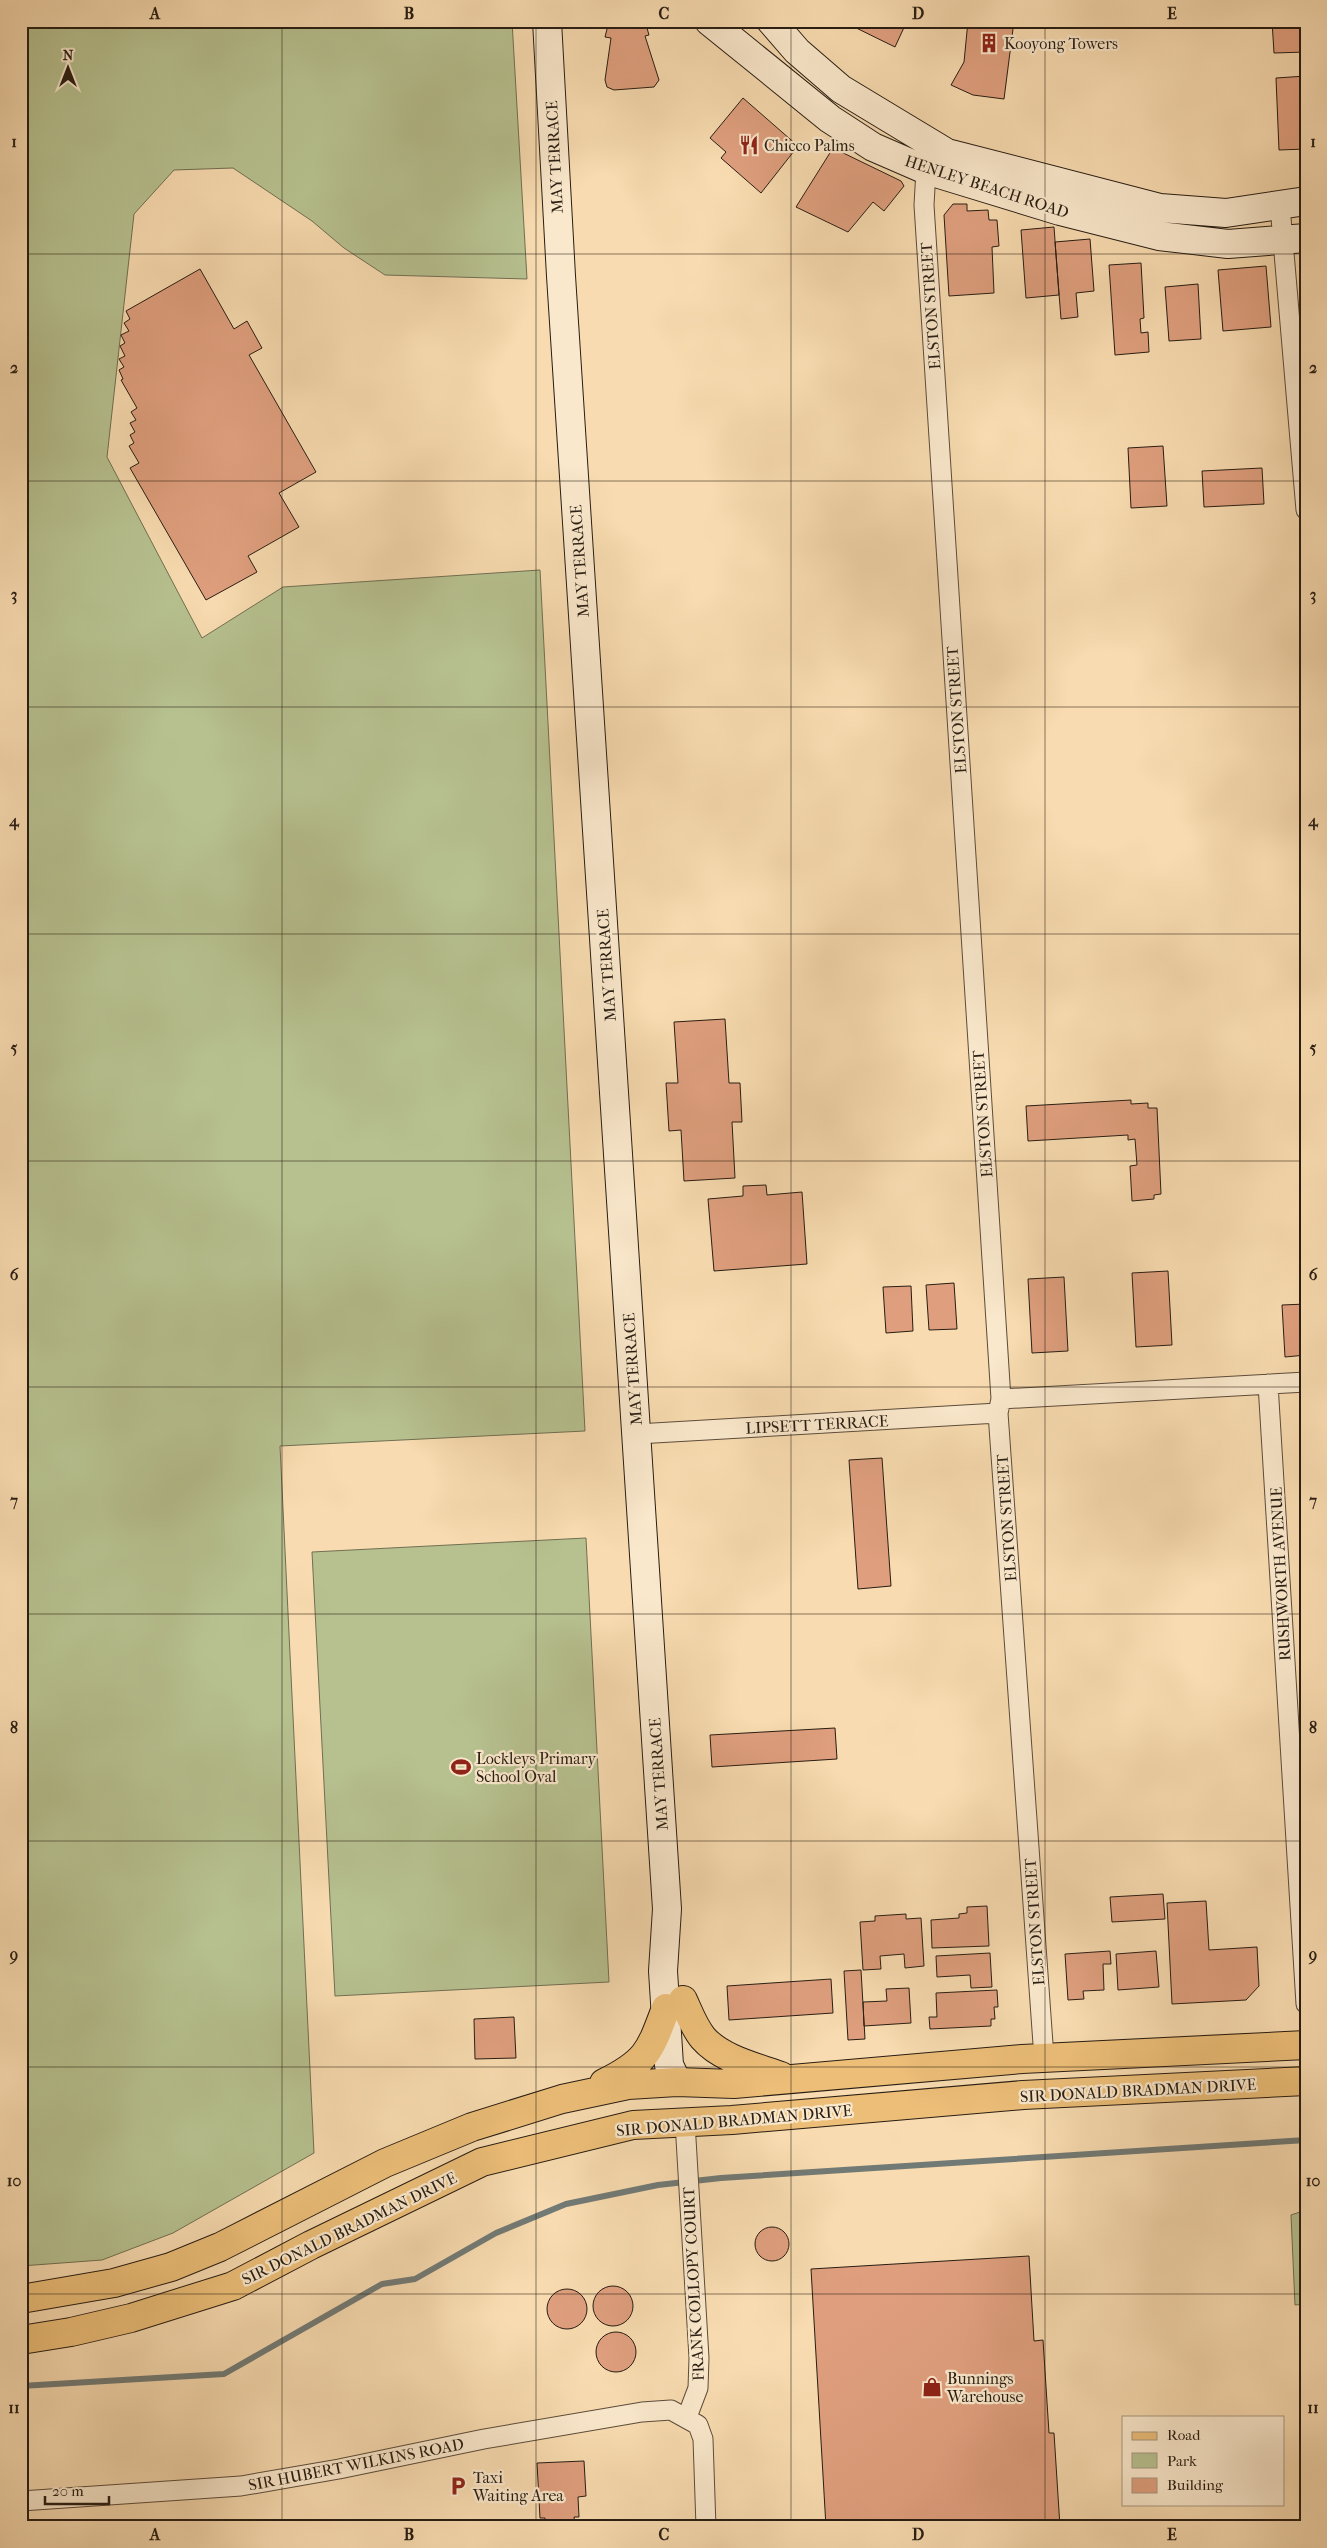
<svg xmlns="http://www.w3.org/2000/svg" width="1327" height="2548" font-family="'IM FELL French Canon',serif">
<rect width="100%" height="100%" fill="#f8dbb0"/>
<filter id="stains"><feTurbulence type="fractalNoise" baseFrequency=".004" numOctaves="4"/><feColorMatrix values="0 0 0 0 .2 0 0 0 0 .09 0 0 0 0 .02 0 0 0 .5 -.17"/></filter>
<radialGradient id="worn" r=".72"><stop offset=".6" stop-color="#630" stop-opacity="0"/><stop offset="1" stop-color="#630" stop-opacity=".3"/></radialGradient>
<!-- green -->
<path fill="#b7c190" stroke="#706f52" d="M21,21H512L527,279L385,275L344,248L312,221L233,168L174,170L134,214L107,457L202,638L283,587L540,570L585,1431L280,1446L314,2153L173,2233L102,2260L21,2266Z
M586,1538L609,1982L335,1996L312,1552Z
M1306,2210V2304L1295,2305L1291,2215Z
M1302,2328L1306,2329V2413Z"/>
<g fill="none" stroke-linecap="round" stroke-linejoin="round">
<!-- stream -->
<path stroke="#727a75" stroke-width="6" d="M21,2386L224,2374L382,2284L415,2279L496,2233L566,2204L658,2185L721,2178L1306,2140"/>
</g>
<!-- building -->
<path fill="#df9f7e" stroke="#281d13" d="M609,21H645L649,35L645,36L659,80L654,87L614,90L607,87L605,80L611,38L605,37Z
M842,21H907L895,47Z
M968,21H1014L1004,99L973,95L951,85L964,62Z
M1272,21H1306V52L1274,53Z
M1306,76V149L1279,150L1276,78Z
M743,98L798,146L761,193L721,158L726,152L710,138Z
M833,148L901,181L904,186L884,211L873,202L848,232L796,207Z
M953,204H967V211L988,210L989,220H997L999,246L992,247L994,293L949,296L944,215Z
M1054,227L1059,295L1026,298L1021,230Z
M1090,239L1094,291L1076,293L1078,317L1061,319L1055,242Z
M1141,263L1144,318L1140,319L1141,333L1148,332L1149,352L1115,355L1109,265Z
M1266,266L1271,327L1223,331L1218,270Z
M200,269L234,329L247,321L262,348L249,355L316,472L279,493L299,527L248,556L257,572L206,600L130,468L139,463L129,446L134,443L130,435L135,432L130,423L136,420L131,412L137,408L121,380L123,379L119,370L124,367L119,359L125,356L120,346L125,343L121,335L129,331L124,323L130,319L126,311Z
M1198,284L1201,339L1169,341L1165,287Z
M1163,446L1167,506L1131,508L1128,448Z
M1262,468L1264,504L1204,507L1202,471Z
M725,1019L729,1083H740L742,1122H732L735,1178L684,1181L681,1130L669,1131L666,1083H678L674,1022Z
M1131,1100V1104L1148,1103V1108H1157L1161,1194L1154,1195V1199L1132,1201L1130,1166L1137,1165L1135,1139L1128,1140V1135L1028,1141L1026,1106Z
M766,1185L767,1195L802,1192L807,1264L714,1271L708,1199L743,1196V1186Z
M1168,1271L1172,1345L1136,1347L1132,1273Z
M1064,1277L1068,1351L1032,1353L1028,1279Z
M954,1283L957,1329L929,1330L926,1285Z
M911,1286L913,1331L886,1333L883,1287Z
M1306,1304V1355L1285,1357L1282,1305Z
M882,1458L891,1586L858,1589L849,1460Z
M835,1728L837,1759L712,1767L710,1735Z
M1163,1894L1165,1919L1112,1922L1110,1897Z
M1206,1901L1209,1950L1257,1947L1259,1986L1246,2000L1172,2004L1167,1903Z
M987,1906L989,1946L932,1948L931,1920L959,1918V1914L967,1913V1907Z
M906,1914V1919L921,1918L924,1966L905,1968L904,1954L880,1956L881,1969L863,1970L860,1922L875,1921V1916Z
M1110,1951L1111,1964H1103L1104,1990L1083,1991L1084,1999L1068,2000L1065,1954Z
M1156,1951L1159,1987L1118,1990L1116,1954Z
M990,1953L992,1987L971,1988L970,1975L937,1977L936,1956Z
M861,1970L865,2039L848,2040L844,1971Z
M831,1979L833,2013L729,2020L727,1986Z
M909,1988L911,2023L864,2026L863,2002L887,2001L886,1989Z
M997,1990L998,2007H994L995,2019H991V2026L930,2029L929,2017H937L936,1993Z
M514,2017L516,2058L475,2059L474,2019Z
M755 2244a17 17 0 1 1 34 0a17 17 0 1 1-34 0Z
M1029,2256L1034,2341L1043,2340L1049,2433H1054L1060,2527H826L811,2269Z
M593 2306a20 20 0 1 1 40 0a20 20 0 1 1-40 0Z
M547 2309a20 20 0 1 1 40 0a20 20 0 1 1-40 0Z
M596 2352a20 20 0 1 1 40 0a20 20 0 1 1-40 0Z
M584,2461L586,2496L578,2497L579,2517H574L575,2524L545,2526V2518H540L537,2463Z
M624,2522V2527H550Z"/>
<g fill="none" stroke-linecap="round" stroke-linejoin="round">
<defs>
<path id="street" d="M926,170L924,205L1001,1399L998,1413L1044,2058
M1280,206L1306,510
M1268,1384L1306,2004
M1001,1399L1306,1382
M637,1434L998,1413
M685,2122L699,2358L698,2388L687,2417
M21,2501L241,2486L339,2469L484,2439L642,2412L671,2410L698,2425L703,2439L706,2527"/>
<path id="secondary" d="M547,21L561,276L667,1909L663,1971L669,2065L677,2082
M709,21L830,119L873,147L926,170L1060,211L1159,236L1228,244L1306,238
M771,21L797,51L841,89L947,153L1160,208L1226,213L1306,201"/>
<path id="primary" d="M683,2000C689,2013 694,2027 703,2038C721,2059 756,2067 781,2076
M604,2083C647,2062 650,2051 666,2008
M21,2299L114,2283L171,2267L220,2247L385,2163L472,2127L562,2099L628,2085L677,2082L734,2084L1022,2059L1306,2045
M21,2340L71,2332L131,2318L233,2286L311,2245L482,2162L633,2125L732,2120L1023,2095L1306,2081"/>
</defs>
<!-- street casing -->
<use href="#street" stroke="#5c4c3a" stroke-width="21"/>
<!-- secondary casing -->
<use href="#secondary" stroke="#281d13" stroke-width="30"/>
<!-- primary casing -->
<use href="#primary" stroke="#281d13" stroke-width="30"/>
<!-- street -->
<use href="#street" stroke="#fae8cc" stroke-width="19"/>
<!-- secondary -->
<use href="#secondary" stroke="#fae8cc" stroke-width="28"/>
<!-- primary -->
<use href="#primary" stroke="#ecbe78" stroke-width="28"/>
</g>
<!-- grid -->
<path fill="none" stroke="#281d13" stroke-width="1" stroke-opacity="0.55" d="M282,21V2527M536,21V2527M791,21V2527M1045,21V2527M21,254H1306M21,481H1306M21,707H1306M21,934H1306M21,1161H1306M21,1387H1306M21,1614H1306M21,1841H1306M21,2067H1306M21,2294H1306"/>
<!-- icons -->
<defs>
<symbol id="building-bare" viewBox="-9 -9 18 18"><path d="M-4-6H4V6H1V3H-1V6H-4ZM-2.5-4.3h1.7v1.8h-1.7ZM.8-4.3h1.7v1.8H.8ZM-2.5-1h1.7V.8h-1.7ZM.8-1h1.7V.8H.8Z" fill="#8f2418" stroke="#fae8cc" stroke-width="2.5" paint-order="stroke"/></symbol>
<symbol id="restaurant-bare" viewBox="-9 -9 18 18"><path d="M-5-6h1v4h1v-4h1v4h1v-4h1v5L-1.5 .5V6h-2V.5L-5-1ZM5-6V6H3V1.5H1.5Q1.5-4 5-6Z" fill="#8f2418" stroke="#fae8cc" stroke-width="2.5" paint-order="stroke"/></symbol>
<symbol id="stadium-bare" viewBox="-9 -9 18 18"><path d="M0-5a6.5 5 0 1 0 0 10a6.5 5 0 1 0 0-10ZM-3.5-1.8h7v3.6h-7Z" fill="#8f2418" stroke="#fae8cc" stroke-width="2.5" paint-order="stroke"/></symbol>
<symbol id="shop-bare" viewBox="-9 -9 18 18"><path d="M-5-2.5h2.3a2.7 3.5 0 0 1 5.4 0H5L5.5 6h-11ZM-1.5-2.5h3a1.5 2.3 0 0 0-3 0Z" fill="#8f2418" stroke="#fae8cc" stroke-width="2.5" paint-order="stroke"/></symbol>
<symbol id="parking-bare" viewBox="-9 -9 18 18"><path d="M-3.5-5.5H1a3.5 3.5 0 0 1 0 7H-1V5.5H-3.5ZM-1-3.4V-.6H.8a1.4 1.4 0 0 0 0-2.8Z" fill="#8f2418" stroke="#fae8cc" stroke-width="2.5" paint-order="stroke"/></symbol>
</defs>
<g fill-rule="evenodd">
<use href="#building-bare" x="975" y="29" width="28" height="28"/>
<use href="#restaurant-bare" x="735" y="131" width="28" height="28"/>
<use href="#stadium-bare" x="447" y="1753" width="28" height="28"/>
<use href="#shop-bare" x="918" y="2373" width="28" height="28"/>
<use href="#parking-bare" x="444" y="2472" width="28" height="28"/>
</g>
<g text-anchor="middle" stroke-width="4.5" stroke-linejoin="round" paint-order="stroke">
<!-- poi labels -->
<g font-size="16" fill="#281d13" stroke="#fae8cc" text-anchor="start">
<text x="1004" y="49">Kooyong Towers</text>
<text x="764" y="151">Chicco Palms</text>
<text x="476" y="1764">Lockleys Primary<tspan x="476" dy="18">School Oval</tspan></text>
<text x="947" y="2384">Bunnings<tspan x="947" dy="18">Warehouse</tspan></text>
<text x="473" y="2483">Taxi<tspan x="473" dy="18">Waiting Area</tspan></text>
</g>
<!-- street labels -->
<g font-size="16" fill="#281d13" stroke="#fae8cc">
<text transform="translate(554 157) rotate(-93)" y="6">MAY TERRACE</text>
<text transform="translate(987 186) rotate(18)" y="6">HENLEY BEACH ROAD</text>
<text transform="translate(930 306) rotate(-94)" y="6">ELSTON STREET</text>
<text transform="translate(579 561) rotate(-94)" y="6">MAY TERRACE</text>
<text transform="translate(956 710) rotate(-94)" y="6">ELSTON STREET</text>
<text transform="translate(606 965) rotate(-94)" y="6">MAY TERRACE</text>
<text transform="translate(982 1114) rotate(-94)" y="6">ELSTON STREET</text>
<text transform="translate(632 1369) rotate(-94)" y="6">MAY TERRACE</text>
<text transform="translate(817 1424) rotate(-3)" y="6">LIPSETT TERRACE</text>
<text transform="translate(1006 1518) rotate(-94)" y="6">ELSTON STREET</text>
<text transform="translate(1280 1574) rotate(-93)" y="6">RUSHWORTH AVENUE</text>
<text transform="translate(658 1774) rotate(-94)" y="6">MAY TERRACE</text>
<text transform="translate(1034 1922) rotate(-94)" y="6">ELSTON STREET</text>
<text transform="translate(1138 2090) rotate(-3)" y="6">SIR DONALD BRADMAN DRIVE</text>
<text transform="translate(734 2120) rotate(-5)" y="6">SIR DONALD BRADMAN DRIVE</text>
<text transform="translate(349 2228) rotate(-26)" y="6">SIR DONALD BRADMAN DRIVE</text>
<text transform="translate(693 2284) rotate(-93)" y="6">FRANK COLLOPY COURT</text>
<text transform="translate(356 2464) rotate(-11)" y="6">SIR HUBERT WILKINS ROAD</text>
</g>
</g>
<!-- margin -->
<rect width="1327" height="2548" fill="none" stroke="#f8dbb0" stroke-width="55"/>
<!-- legend -->
<rect x="1122" y="2416" width="162" height="90" fill="#fae8cc" stroke="#a69782"/>
<rect x="1132" y="2432" width="25" height="8" fill="#ecbe78" stroke="#a69782"/>
<text x="1167" y="2440" font-size="15" fill="#281d13">Road</text>
<rect x="1132" y="2453" width="25" height="15" fill="#b7c190" stroke="#a69782"/>
<text x="1167" y="2466" font-size="15" fill="#281d13">Park</text>
<rect x="1132" y="2478" width="25" height="15" fill="#df9f7e" stroke="#a69782"/>
<text x="1167" y="2490" font-size="15" fill="#281d13">Building</text>
<!-- north arrow -->
<g transform="translate(68 68)" stroke="#fae8cc" stroke-width="4" paint-order="stroke">
<path d="M0-4L9 19L0 12L-9 19Z" fill="#281d13"/>
<text y="-8" font-size="14" font-weight="bold" text-anchor="middle" fill="#281d13">N</text>
</g>
<!-- scale -->
<path d="M45 2496v8h64v-8" fill="none" stroke="#281d13" stroke-width="2.5"/>
<text x="52" y="2496" font-size="15" fill="#281d13" stroke="#fae8cc" stroke-width="4" paint-order="stroke">20 m</text>
<rect x="28" y="28" width="1272" height="2492" fill="none" stroke="#281d13" stroke-width="2"/>
<g font-size="16" text-anchor="middle" font-weight="bold" fill="#281d13">
<text x="155" y="19">A</text>
<text x="409" y="19">B</text>
<text x="664" y="19">C</text>
<text x="918" y="19">D</text>
<text x="1172" y="19">E</text>
<text x="14" y="147">1</text>
<text x="1313" y="147">1</text>
<text x="14" y="373">2</text>
<text x="1313" y="373">2</text>
<text x="14" y="600">3</text>
<text x="1313" y="600">3</text>
<text x="14" y="826">4</text>
<text x="1313" y="826">4</text>
<text x="14" y="1053">5</text>
<text x="1313" y="1053">5</text>
<text x="14" y="1280">6</text>
<text x="1313" y="1280">6</text>
<text x="14" y="1506">7</text>
<text x="1313" y="1506">7</text>
<text x="14" y="1733">8</text>
<text x="1313" y="1733">8</text>
<text x="14" y="1960">9</text>
<text x="1313" y="1960">9</text>
<text x="14" y="2186">10</text>
<text x="1313" y="2186">10</text>
<text x="14" y="2413">11</text>
<text x="1313" y="2413">11</text>
<text x="155" y="2540">A</text>
<text x="409" y="2540">B</text>
<text x="664" y="2540">C</text>
<text x="918" y="2540">D</text>
<text x="1172" y="2540">E</text>
</g>
<rect width="100%" height="100%" filter="url(#stains)"/>
<rect width="100%" height="100%" fill="url(#worn)"/>
</svg>
